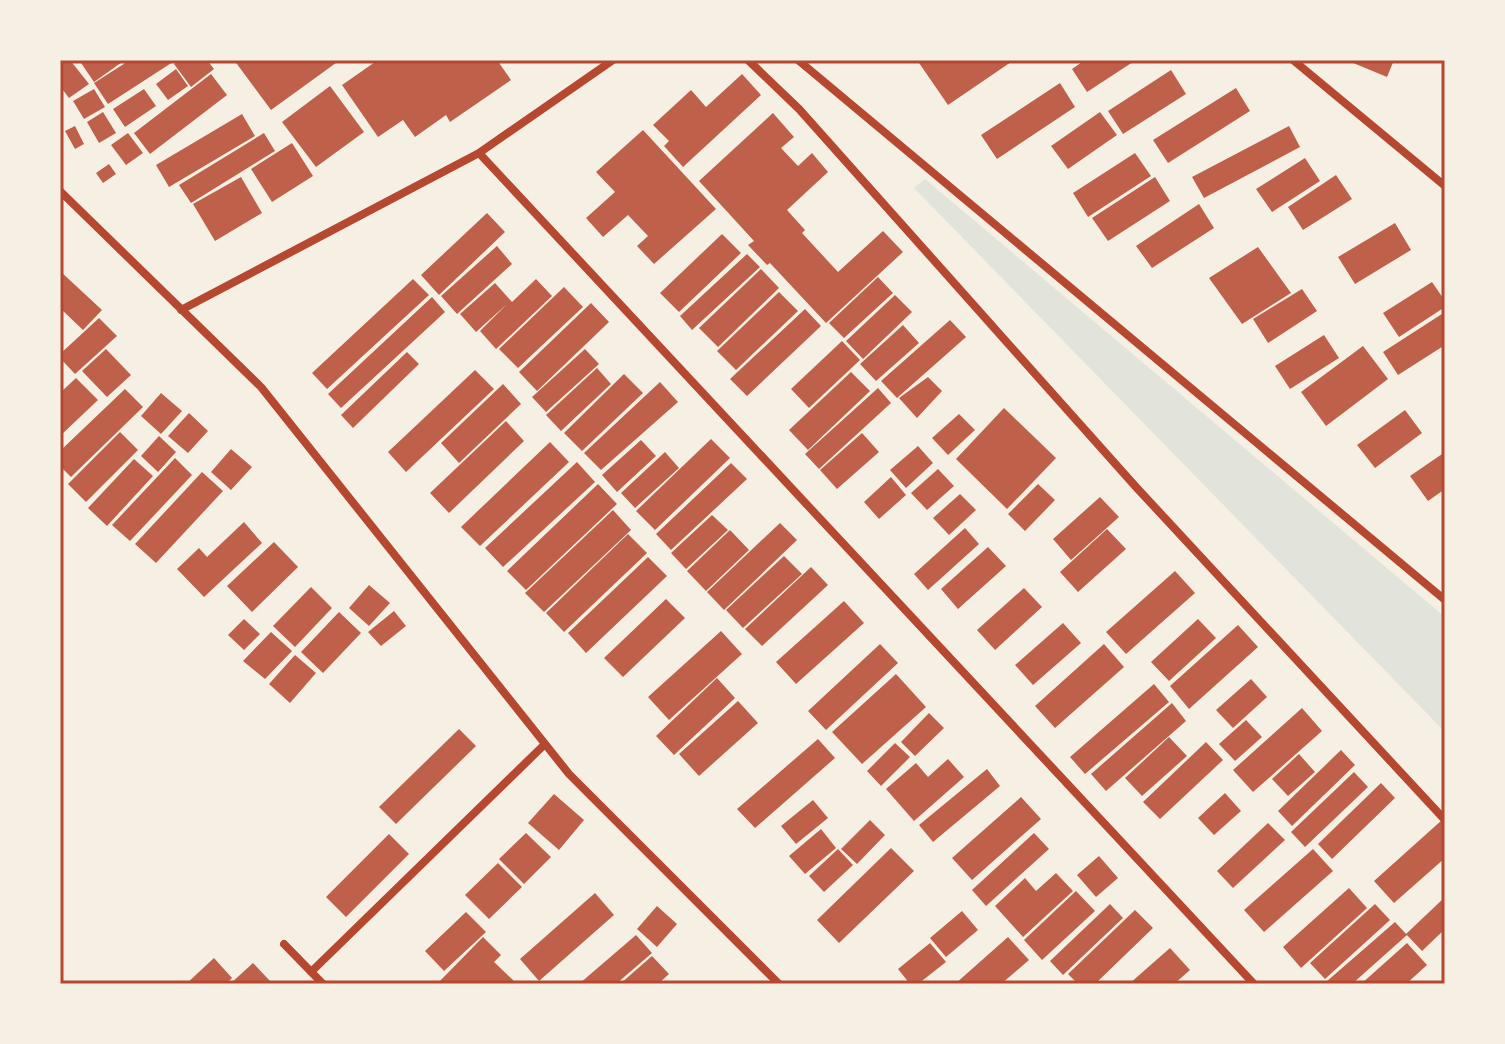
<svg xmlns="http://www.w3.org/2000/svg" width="1505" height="1044" font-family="Helvetica,sans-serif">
<rect width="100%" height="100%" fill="#f6efe4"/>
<!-- green -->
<path fill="#e2e4dc" d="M925,179L1445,617V732L914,188Z"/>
<!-- building -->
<path fill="#bf614a" d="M61,60H70L89,84L69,98L60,86Z
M79,60H125L94,82Z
M130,60H176L108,104L94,83Z
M180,60H207L214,69L191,87L174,64Z
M234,60H340L271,110Z
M378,60H497L511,80L450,122L446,115L415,137L403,120L378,137L342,85Z
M917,60H1014L948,105Z
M1085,60H1136L1087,92L1072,69Z
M1346,60H1394L1387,77Z
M176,69L188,86L168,100L156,84Z
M1171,70L1186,94L1123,134L1108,111Z
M211,74L227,95L150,154L134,133Z
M742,74L761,95L683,167L664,146L669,141L653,125L691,90L706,107Z
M1060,83L1075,107L997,159L981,135Z
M330,86L364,132L316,167L282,122Z
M1236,88L1250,111L1168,163L1153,140Z
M94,89L105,107L84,119L73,101Z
M144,89L156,106L125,127L113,109Z
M103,112L116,133L99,143L87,122Z
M1100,112L1117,135L1068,169L1051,146Z
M773,113L794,137L781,148L798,166L812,153L828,172L787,210L805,230L802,233L838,272L883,231L903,252L826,323L770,263L767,265L748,245L754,241L699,181Z
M242,114L255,136L169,187L156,165Z
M75,126L84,144L75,149L65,131Z
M1289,126L1300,147L1204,198L1192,177Z
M643,130L716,209L654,264L637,246L648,236L628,215L603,237L586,218L615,192L596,172Z
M128,133L143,153L126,165L111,145Z
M264,133L275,151L191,203L179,185Z
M292,143L313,176L272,202L251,169Z
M1135,153L1151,176L1088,217L1073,193Z
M1305,158L1320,181L1272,212L1256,189Z
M109,164L116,174L103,183L96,173Z
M1336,175L1352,199L1303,230L1288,207Z
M241,177L262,213L215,241L193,204Z
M1155,177L1170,201L1108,241L1092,218Z
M1199,204L1214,228L1152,268L1136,246Z
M487,213L505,232L439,295L421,275Z
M1395,223L1411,250L1355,284L1338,257Z
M722,234L741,253L679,312L660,293Z
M497,246L512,264L457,314L441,296Z
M1258,247L1291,293L1242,324L1209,278Z
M747,254L760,267L692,330L680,316Z
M761,269L779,288L718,347L699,328Z
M60,271L102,310L83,330L60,308Z
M878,277L893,293L844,338L829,323Z
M413,279L429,295L327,389L312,373Z
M536,279L552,296L496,349L480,331L507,304L476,332L460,314L495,283L512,302Z
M1432,282L1445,301V307L1399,337L1383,313Z
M564,287L583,307L518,368L499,349Z
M1302,289L1317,311L1268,343L1253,319Z
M779,292L798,311L736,370L717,351Z
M895,295L912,312L863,359L846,341Z
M432,297L445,312L341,408L328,394Z
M591,303L609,322L537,391L519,372Z
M805,309L821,326L747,396L730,379Z
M1445,312V345L1398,375L1383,352Z
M99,318L117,336L75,374L60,358V354Z
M950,320L966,337L897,398L881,381Z
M903,325L919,343L876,381L860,364Z
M1324,335L1339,358L1290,389L1275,366Z
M842,341L860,360L809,408L791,389Z
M1363,346L1388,379L1326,426L1301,392Z
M106,349L131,375L107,397L82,371Z
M585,349L599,364L546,412L532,397Z
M407,352L419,364L353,428L341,415Z
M597,368L611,384L561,431L546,415Z
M475,370L494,389L406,472L388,452Z
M851,372L870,391L808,450L789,430Z
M624,374L643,393L582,451L564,433Z
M928,377L942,391L917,418L899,398Z
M76,378L98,400L60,436V393Z
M660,382L678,402L601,470L584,453Z
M503,384L521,404L459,463L441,443Z
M878,388L891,403L819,469L805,454Z
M125,389L143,407L71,477L60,466V451Z
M161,393L182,411L161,434L141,416Z
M1004,408L1056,458L1007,509L956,459Z
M1405,410L1422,433L1375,468L1357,445Z
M189,413L208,431L188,453L168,436Z
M959,414L975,430L948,455L932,438Z
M506,421L524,441L449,513L430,493Z
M120,432L138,450L86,502L68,484Z
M862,433L879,452L837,489L820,470Z
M159,436L176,452L158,472L141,456Z
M711,439L730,458L655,530L636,511Z
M641,440L656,456L617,492L602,475Z
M550,442L569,462L480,546L461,527Z
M918,446L933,463L906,488L890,470Z
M231,449L252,467L231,490L211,472Z
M665,452L679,468L635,508L621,493Z
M1445,452V489L1428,501L1410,476Z
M175,458L192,475L130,541L112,525Z
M134,459L153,476L107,526L88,508Z
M577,462L595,482L503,567L485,548Z
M731,463L747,479L671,550L656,534Z
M938,469L954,486L927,510L911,493Z
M202,472L223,491L156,563L135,544Z
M891,477L906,495L879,519L864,502Z
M598,484L617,504L526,590L507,571Z
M1038,484L1055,500L1025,531L1008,514Z
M960,494L976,510L949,535L933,518Z
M1100,497L1119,517L1071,560L1053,539Z
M613,510L631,530L544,612L525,593Z
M712,515L728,530L686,569L671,553Z
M244,522L262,543L204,597L177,569L199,548L207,557Z
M780,523L797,540L724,610L707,592Z
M965,528L979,544L928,590L914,574Z
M1107,529L1126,549L1078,592L1060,572Z
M730,530L749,550L706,591L687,571Z
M628,534L647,553L564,632L546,613Z
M274,542L298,567L252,612L227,586Z
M988,547L1006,566L958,609L941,589Z
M784,556L802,574L743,628L726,610Z
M648,557L667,576L586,653L568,633Z
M811,567L828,585L762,646L745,629Z
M1175,571L1195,593L1126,654L1106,632Z
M369,585L390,603L369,626L349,608Z
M311,587L332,608L295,647L273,626Z
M1024,588L1042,607L995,650L977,630Z
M666,599L685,618L623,677L604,658Z
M844,601L864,623L796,684L776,662Z
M394,611L406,626L381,646L368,632Z
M339,612L361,633L323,673L301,652Z
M244,619L260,634L244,650L228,635Z
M1198,619L1216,638L1169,681L1151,662Z
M1063,623L1081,643L1033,685L1015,665Z
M1238,625L1258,647L1189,709L1170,686Z
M721,631L742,654L669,720L648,697Z
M271,632L292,651L265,679L243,661Z
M880,644L898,663L826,730L808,711Z
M1104,644L1124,667L1055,728L1035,706Z
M295,655L316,673L290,703L269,684Z
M896,674L926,707L862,764L832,732Z
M717,678L735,698L674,755L656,736Z
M1251,679L1267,697L1233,728L1216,710Z
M1154,684L1169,702L1085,774L1070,757Z
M738,701L758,723L699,776L679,754Z
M1172,703L1186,721L1106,791L1091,774Z
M1302,708L1322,731L1253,792L1233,770Z
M929,713L944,728L915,756L901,742Z
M1246,720L1262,737L1235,761L1219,744Z
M459,729L476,746L396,824L379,807Z
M1169,737L1187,756L1142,796L1125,778Z
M818,739L835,758L755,828L737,809Z
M1206,742L1223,760L1160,819L1143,802Z
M895,743L910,757L881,786L867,771Z
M1341,750L1355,765L1292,826L1278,811Z
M1299,754L1315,772L1288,796L1272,779Z
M948,759L964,777L914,821L886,789L916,763L928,777Z
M987,769L1000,786L933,842L919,825Z
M1354,772L1368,787L1305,847L1291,832Z
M1381,783L1395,798L1332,859L1318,844Z
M1225,793L1241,811L1214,835L1198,818Z
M554,794L584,820L559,850L528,823Z
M1021,797L1041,819L972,880L952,858Z
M813,800L828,818L796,844L781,826Z
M870,820L885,835L857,864L841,849Z
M1442,820L1445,823V858L1394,903L1374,881Z
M1268,823L1285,840L1233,888L1217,871Z
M821,829L836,848L805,874L789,856Z
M526,833L551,857L524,884L499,859Z
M1034,833L1049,849L986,906L972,890Z
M389,834L409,854L346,917L326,897Z
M891,848L914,871L839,943L817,920Z
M838,849L853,865L824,892L809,876Z
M1313,849L1333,871L1264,932L1244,910Z
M1099,856L1118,878L1096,897L1077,875Z
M498,863L522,887L489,919L465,895Z
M1056,873L1073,891L1023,937L995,906L1025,878L1036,891Z
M1349,888L1367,908L1301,968L1283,947Z
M1076,891L1095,911L1042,960L1024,940Z
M595,893L614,915L539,981L520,959Z
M1445,897V929L1422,951L1406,934Z
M1110,904L1123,918L1063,975L1050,961Z
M1375,904L1390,920L1325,979L1310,963Z
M657,906L677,924L657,947L637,929Z
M1135,910L1153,928L1095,984H1078L1068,974Z
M962,911L978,930L946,957L930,938Z
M466,912L486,932L444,971L425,951Z
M1395,922L1407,935L1352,984L1326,982Z
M636,935L652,953L616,984H579Z
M483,937L501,955L494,962L514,981L511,984H437Z
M1008,937L1029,960L1001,984H955Z
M930,943L946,962L918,984H910L898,969Z
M1407,943L1427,965L1406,984H1361Z
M1170,948L1190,970L1174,984H1129Z
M652,956L669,974L658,984H620Z
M214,958L232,978L226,984H186Z
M253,963L270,981L266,984H230Z"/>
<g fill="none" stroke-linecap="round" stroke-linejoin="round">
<!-- minor -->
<path stroke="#b5482f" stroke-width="8" d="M748,60L799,109L1136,487L1445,820
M798,60L1445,600
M1293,60L1445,186
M479,153L1254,984
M60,191L261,387L569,774L779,984
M181,310L479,153L613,60
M284,944L323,984
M311,972L545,744"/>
</g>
<!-- border -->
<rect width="1505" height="1044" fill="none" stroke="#f6efe4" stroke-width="124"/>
<rect x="62" y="62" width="1381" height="920" fill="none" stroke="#b5482f" stroke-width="3"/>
</svg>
